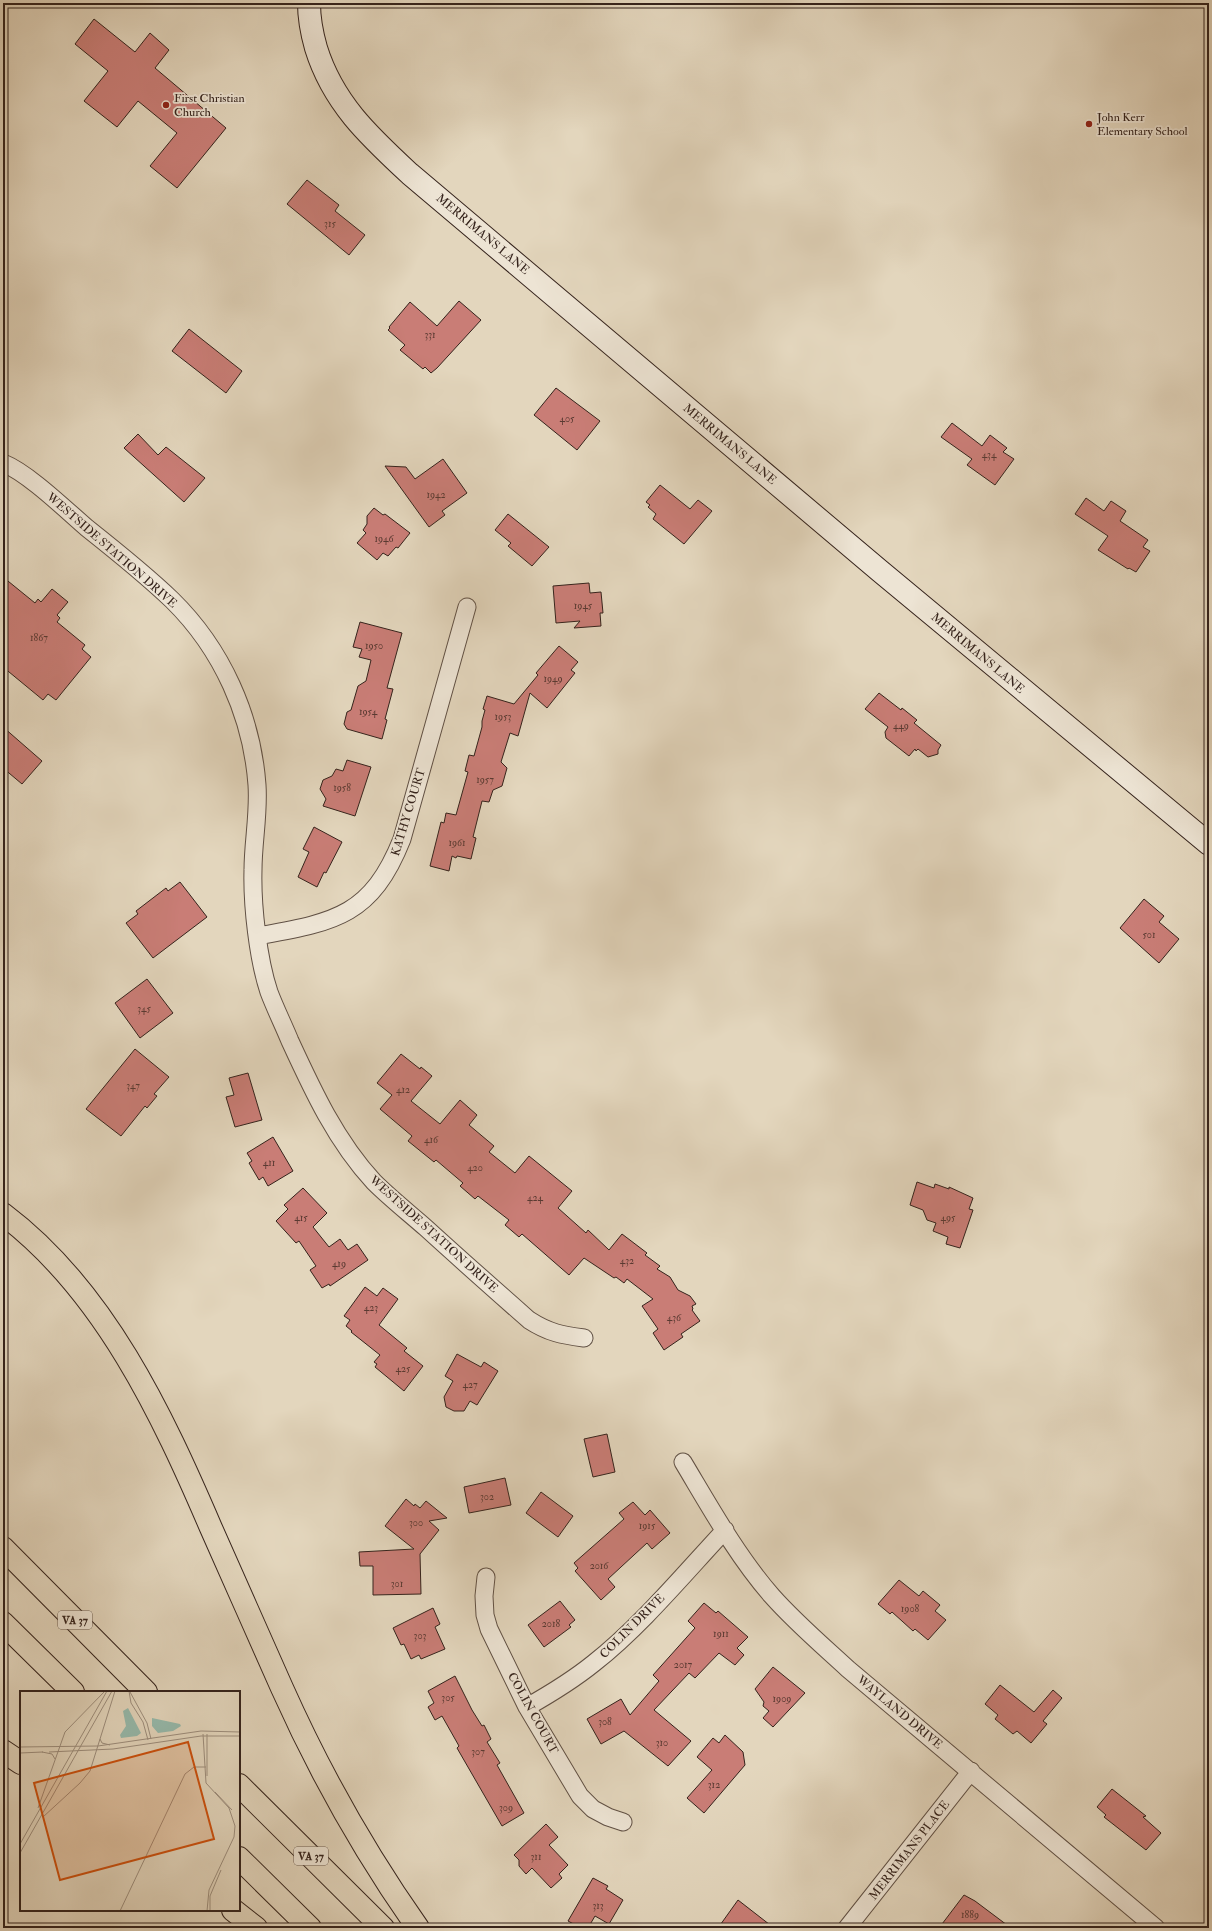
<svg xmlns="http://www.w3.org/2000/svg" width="1212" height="1931" font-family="'IM FELL Double Pica',serif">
<rect width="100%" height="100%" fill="#e3d6bd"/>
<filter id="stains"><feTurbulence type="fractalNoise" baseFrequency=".005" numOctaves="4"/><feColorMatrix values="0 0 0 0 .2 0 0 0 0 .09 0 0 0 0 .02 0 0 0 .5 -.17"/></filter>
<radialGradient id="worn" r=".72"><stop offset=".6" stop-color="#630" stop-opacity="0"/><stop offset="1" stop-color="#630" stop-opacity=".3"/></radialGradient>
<!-- building -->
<path fill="#c97d76" stroke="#35231c" d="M94,19L135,52L150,33L169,50L155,68L226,128L177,188L150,166L177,133L138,101L117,127L84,101L108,71L75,44Z
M307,180L339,205L335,211L365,235L349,255L287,204Z
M459,301L481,320L437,368L431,373L425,367L423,369L400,350L405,345L388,330L390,328L389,327L410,302L437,326Z
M189,329L242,371L226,393L172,351Z
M556,388L600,421L577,450L534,415Z
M952,423L982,446L990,435L1007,448L1003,452L1014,459L995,485L967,465L972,459L941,437Z
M138,434L158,455L166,447L205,478L184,502L124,448Z
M443,459L467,493L442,511L445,515L429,527L385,466L406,467L415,479Z
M660,485L690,509L698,500L712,511L684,544L653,519L656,514L648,507L650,505L646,502Z
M1086,498L1104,511L1111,501L1126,511L1120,521L1148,540L1143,547L1150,551L1136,572L1129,568L1128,569L1098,550L1108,536L1075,514Z
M374,508L383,515L385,514L410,533L398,548L396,547L388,556L383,553L377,560L357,543L366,533L363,530L367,524V516Z
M508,514L549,547L532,566L508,546L511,543L495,530Z
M3,577L35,603L38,599L41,602L52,589L68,602L57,615L60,618L57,622L85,645L82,649L91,657L56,700L48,694L43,700L3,667Z
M589,583L590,593L601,592L603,613H600L601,626L574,628L580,621L556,623L553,586Z
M360,622L402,633L387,688L393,689L385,719L387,720L382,739L347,729L344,724L347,712L351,710L358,686L366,681L371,660L359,657L362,649L353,647Z
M559,646L578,662L571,670L575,673L547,708L530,693L518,736L510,733L501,762L507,768L502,786L493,790L489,802L482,801L473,837L476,838L471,859L457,856L456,858L452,856L449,871L430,866L441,822L444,823L446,813L456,815L468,772L465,771L469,755L474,756L482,727V721L485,710L483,709L487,696L514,704L538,675L536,673Z
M879,693L901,710L902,708L917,720L914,723L941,745L938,750V754L928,757L918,749L916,751L915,749L909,756L886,738L885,732L888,727L865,709Z
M3,727L42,761L22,784L3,768Z
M347,760L371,767L355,816L323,806L326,799L320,789L323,780L332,776L336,769L343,771Z
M314,827L342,842L326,873L324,872L317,887L298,877L309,852L303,849Z
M180,882L207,917L153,958L126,923L138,914L136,911L166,888L168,891Z
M1144,899L1164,916L1159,922L1179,939L1159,963L1120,928Z
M147,979L173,1013L140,1038L115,1003Z
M135,1049L169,1077L154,1094L157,1096L147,1108L145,1106L121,1136L86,1109Z
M401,1054L420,1069L421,1067L432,1076L411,1101L440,1124L460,1100L477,1115L469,1125L494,1146L489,1152L515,1173L529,1156L572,1191L558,1208L586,1233L588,1230L609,1250L622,1234L647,1253L645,1255L660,1266L657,1269L670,1277L678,1290L690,1296L696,1304L692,1306L693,1309L692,1310L700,1321L681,1334L683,1337L664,1350L653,1333L658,1329L642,1306L653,1299L627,1279L624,1283L616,1277L614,1278L584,1258L569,1275L522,1234L519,1237L505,1225L509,1220L478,1196L475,1199L460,1186L463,1183L436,1160L434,1162L408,1141L412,1136L380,1109L392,1095L377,1083Z
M248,1073L262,1120L235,1127L226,1097L234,1095L229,1078Z
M273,1137L293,1171L268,1186L263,1177L259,1180L249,1163L252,1161L247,1153Z
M917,1182L934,1188L935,1184L949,1189V1187L973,1198L969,1209L973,1210L960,1248L946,1244L948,1237L933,1231L936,1223L927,1220L923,1210L910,1205Z
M303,1188L327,1213L313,1227L329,1247L340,1239L348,1250L357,1244L368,1260L330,1286L329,1284L322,1288L310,1270L316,1266L299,1241L296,1243L276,1221L288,1209L284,1205Z
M365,1287L377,1296L383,1288L398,1299L379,1325L407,1348L404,1351L423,1366L404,1391L375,1367L377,1364L374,1362L380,1355L351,1332L352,1331L346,1326L350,1320L344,1316Z
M457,1354L481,1367L484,1362L498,1371L477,1405L470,1401L464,1411H454L446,1407L444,1397L453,1381L445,1376Z
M607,1434L615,1472L593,1477L584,1439Z
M505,1478L511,1505L469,1513L464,1487Z
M541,1492L573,1516L558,1537L526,1513Z
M406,1499L414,1506L415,1504L420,1508L426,1501L447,1518L429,1521L439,1530L420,1554L421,1594L373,1595V1566H360L359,1552L414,1549L385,1526Z
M633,1502L645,1515L650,1510L670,1533L652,1549L647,1543L608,1579L615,1587L601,1600L575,1571L578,1568L574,1563L624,1519L619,1513Z
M899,1580L919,1596L923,1591L940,1605L935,1611L946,1620L928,1640L915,1629L913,1631L892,1612L890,1614L878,1604Z
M560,1601L575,1620L569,1625L571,1627L544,1647L528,1625Z
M704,1603L716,1613L718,1611L748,1637L737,1648L744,1655L735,1665L719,1653L695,1678L689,1673L654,1710L691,1741L668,1766L624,1731L601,1744L587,1719L621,1699L630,1715L659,1681L653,1675L695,1628L688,1621Z
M433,1608L440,1624L435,1627L445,1649L421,1659L419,1655L411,1659L404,1644L401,1645L393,1628Z
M773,1667L805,1693L773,1727L763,1718L769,1711L763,1706L764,1702L755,1689Z
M455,1676L472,1710L482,1726L484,1725L491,1739L487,1742L500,1763L497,1765L524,1813L502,1826L457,1748L459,1746L442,1716L435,1720L428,1707L434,1703L428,1691Z
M1000,1685L1034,1712L1053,1690L1062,1698L1043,1721L1047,1724L1031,1743L1017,1731L1013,1734L995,1719L998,1715L985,1704Z
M725,1735L743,1752L745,1765L704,1813L687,1798L712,1770L697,1757L713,1738L719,1743Z
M1112,1789L1146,1816L1143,1817L1161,1833L1146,1850L1104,1817L1106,1815L1097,1807Z
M546,1824L558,1837L549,1845L568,1865L559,1874L562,1878L551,1888L532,1868L526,1874L519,1866V1860L514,1855Z
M593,1878L608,1886L606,1889L623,1900L609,1924L595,1916L588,1928H581L568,1921Z
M964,1895L975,1901L1011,1928H939Z
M738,1900L774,1928H718Z"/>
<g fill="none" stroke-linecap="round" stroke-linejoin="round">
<defs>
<path id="minor" d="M3,463C28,473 65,509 87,528C116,551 146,575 172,600C222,649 252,716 257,785C259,814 253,842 253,870C252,905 258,959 269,992C275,1008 283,1024 290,1041C313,1091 336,1141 374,1182C390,1198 409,1213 426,1228C460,1259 495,1290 529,1320C549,1333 562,1335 584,1338
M258,936C334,922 371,917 402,839L467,607
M683,1462C710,1507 737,1556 772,1596C795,1622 822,1645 848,1669L1156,1928
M486,1577L484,1596L485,1615L489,1629L527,1707L580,1796L593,1809L608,1817L623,1822
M527,1707C550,1694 573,1680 594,1663C640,1627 684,1574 725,1530
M847,1928L971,1771"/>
<path id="secondary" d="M309,3C309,18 312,34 316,48C333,103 369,136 410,174L880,571L1209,844"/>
<path id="motorway" d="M3,1214C104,1290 162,1414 211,1528C235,1581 258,1635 282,1688C320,1773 365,1853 418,1928
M3,1548L146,1692
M3,1623L73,1692
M3,1751L21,1763
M239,1785L383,1928
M239,1858L310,1928
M233,1910L256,1928"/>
</defs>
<!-- minor casing -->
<use href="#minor" stroke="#605044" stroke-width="19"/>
<!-- secondary casing -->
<use href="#secondary" stroke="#35231c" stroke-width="24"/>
<!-- motorway casing -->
<use href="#motorway" stroke="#35231c" stroke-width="24"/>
<!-- minor -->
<use href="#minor" stroke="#ede4d4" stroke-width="17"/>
<!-- secondary -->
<use href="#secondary" stroke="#ede4d4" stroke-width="22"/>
<!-- motorway -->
<use href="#motorway" stroke="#e3d6bd" stroke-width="22"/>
</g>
<!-- markers -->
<g fill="#8f2418" stroke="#ede4d4" stroke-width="1.5">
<circle cx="166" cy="105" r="4"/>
<circle cx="1089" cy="124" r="4"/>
</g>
<g text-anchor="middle" stroke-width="3.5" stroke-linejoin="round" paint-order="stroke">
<!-- number labels -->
<g font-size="10" fill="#5a3a32">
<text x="330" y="227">315</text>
<text x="430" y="338">331</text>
<text x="567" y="422">405</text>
<text x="989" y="458">434</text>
<text x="436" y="498">1942</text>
<text x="384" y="542">1946</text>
<text x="583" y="609">1945</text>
<text x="39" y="641">1867</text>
<text x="374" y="649">1950</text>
<text x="553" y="682">1949</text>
<text x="368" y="715">1954</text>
<text x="503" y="720">1953</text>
<text x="901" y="729">449</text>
<text x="485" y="783">1957</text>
<text x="342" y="791">1958</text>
<text x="457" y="846">1961</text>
<text x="1149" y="938">501</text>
<text x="144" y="1012">345</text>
<text x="133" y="1089">347</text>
<text x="403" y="1093">412</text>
<text x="431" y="1143">416</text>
<text x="269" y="1166">411</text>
<text x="475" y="1171">420</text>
<text x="535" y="1201">424</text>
<text x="301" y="1221">415</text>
<text x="948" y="1221">495</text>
<text x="627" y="1264">432</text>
<text x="339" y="1267">419</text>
<text x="371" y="1311">423</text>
<text x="674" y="1321">436</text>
<text x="403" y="1372">425</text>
<text x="470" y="1388">427</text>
<text x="487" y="1500">302</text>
<text x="416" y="1526">300</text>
<text x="647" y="1529">1915</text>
<text x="599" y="1569">2016</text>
<text x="397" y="1587">301</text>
<text x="910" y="1612">1908</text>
<text x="551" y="1627">2018</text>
<text x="721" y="1637">1911</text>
<text x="420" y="1639">303</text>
<text x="683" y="1668">2017</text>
<text x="448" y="1701">305</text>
<text x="782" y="1702">1909</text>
<text x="605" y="1725">308</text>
<text x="662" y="1746">310</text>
<text x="478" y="1755">307</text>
<text x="714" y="1788">312</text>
<text x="506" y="1811">309</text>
<text x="536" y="1860">311</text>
<text x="598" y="1909">313</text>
<text x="970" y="1918">1889</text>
</g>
<!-- shield labels -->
<g fill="#ede4d4" stroke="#6c5d53" stroke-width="1">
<rect x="58" y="1611" width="34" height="18" rx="3"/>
<rect x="294" y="1847" width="34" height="18" rx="3"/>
</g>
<g font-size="11" font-weight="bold" fill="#35231c">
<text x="75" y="1624">VA 37</text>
<text x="311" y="1860">VA 37</text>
</g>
<!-- poi labels -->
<g font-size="12" fill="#35231c" stroke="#ede4d4" text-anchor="start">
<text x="174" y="102">First Christian<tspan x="174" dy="14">Church</tspan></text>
<text x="1097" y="121">John Kerr<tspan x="1097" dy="14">Elementary School</tspan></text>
</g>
<!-- street labels -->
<g font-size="12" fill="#35231c" stroke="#ede4d4">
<text transform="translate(483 234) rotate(40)" y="4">MERRIMANS LANE</text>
<text transform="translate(730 444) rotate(40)" y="4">MERRIMANS LANE</text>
<text transform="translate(112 550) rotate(41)" y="4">WESTSIDE STATION DRIVE</text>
<text transform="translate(978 653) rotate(40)" y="4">MERRIMANS LANE</text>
<text transform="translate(408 812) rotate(-73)" y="4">KATHY COURT</text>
<text transform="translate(434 1234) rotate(42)" y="4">WESTSIDE STATION DRIVE</text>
<text transform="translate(632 1626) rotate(-45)" y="4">COLIN DRIVE</text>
<text transform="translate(900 1712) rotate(40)" y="4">WAYLAND DRIVE</text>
<text transform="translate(533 1713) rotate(61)" y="4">COLIN COURT</text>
<text transform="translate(909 1850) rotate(-52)" y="4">MERRIMANS PLACE</text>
</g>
</g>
<!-- overview -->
<g transform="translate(20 1691)">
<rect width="220" height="220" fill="#e3d6bd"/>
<path d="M108,17L121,42L117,45L101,47L100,44L106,35L103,20ZM132,27L160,33L161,35L153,40L138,42L132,35Z" fill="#96baac"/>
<path fill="none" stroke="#9d8e7d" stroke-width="1" d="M109,0L111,12L123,31L128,49M110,1L127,32L131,48M183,43L186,92L209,117L215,135L214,146L189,199L187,220M187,43V85M80,48L82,52L90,54M0,56L78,55L181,40L220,41M22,61L32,63L35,68M29,61L93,58L181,45H220M0,62L23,61M195,101L212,119M18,117L45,41L85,0M23,126L60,92L70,80L95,0M0,153L87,0M0,162L92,0M100,220L165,83L174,76H186M190,220V205L201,179"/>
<path fill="#cd510e" fill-opacity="0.15" stroke="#cd510e" stroke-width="2" d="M168,51L194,148L40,189L14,92Z"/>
<rect width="220" height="220" fill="none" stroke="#35231c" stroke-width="2"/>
</g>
<!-- margin -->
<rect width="1212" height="1931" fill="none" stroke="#e3d6bd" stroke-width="16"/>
<rect x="4" y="4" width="1204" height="1923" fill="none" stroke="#35231c" stroke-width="2"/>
<rect x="8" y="8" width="1196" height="1915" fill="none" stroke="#35231c"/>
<rect width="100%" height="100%" filter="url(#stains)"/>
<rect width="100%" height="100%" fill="url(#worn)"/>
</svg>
